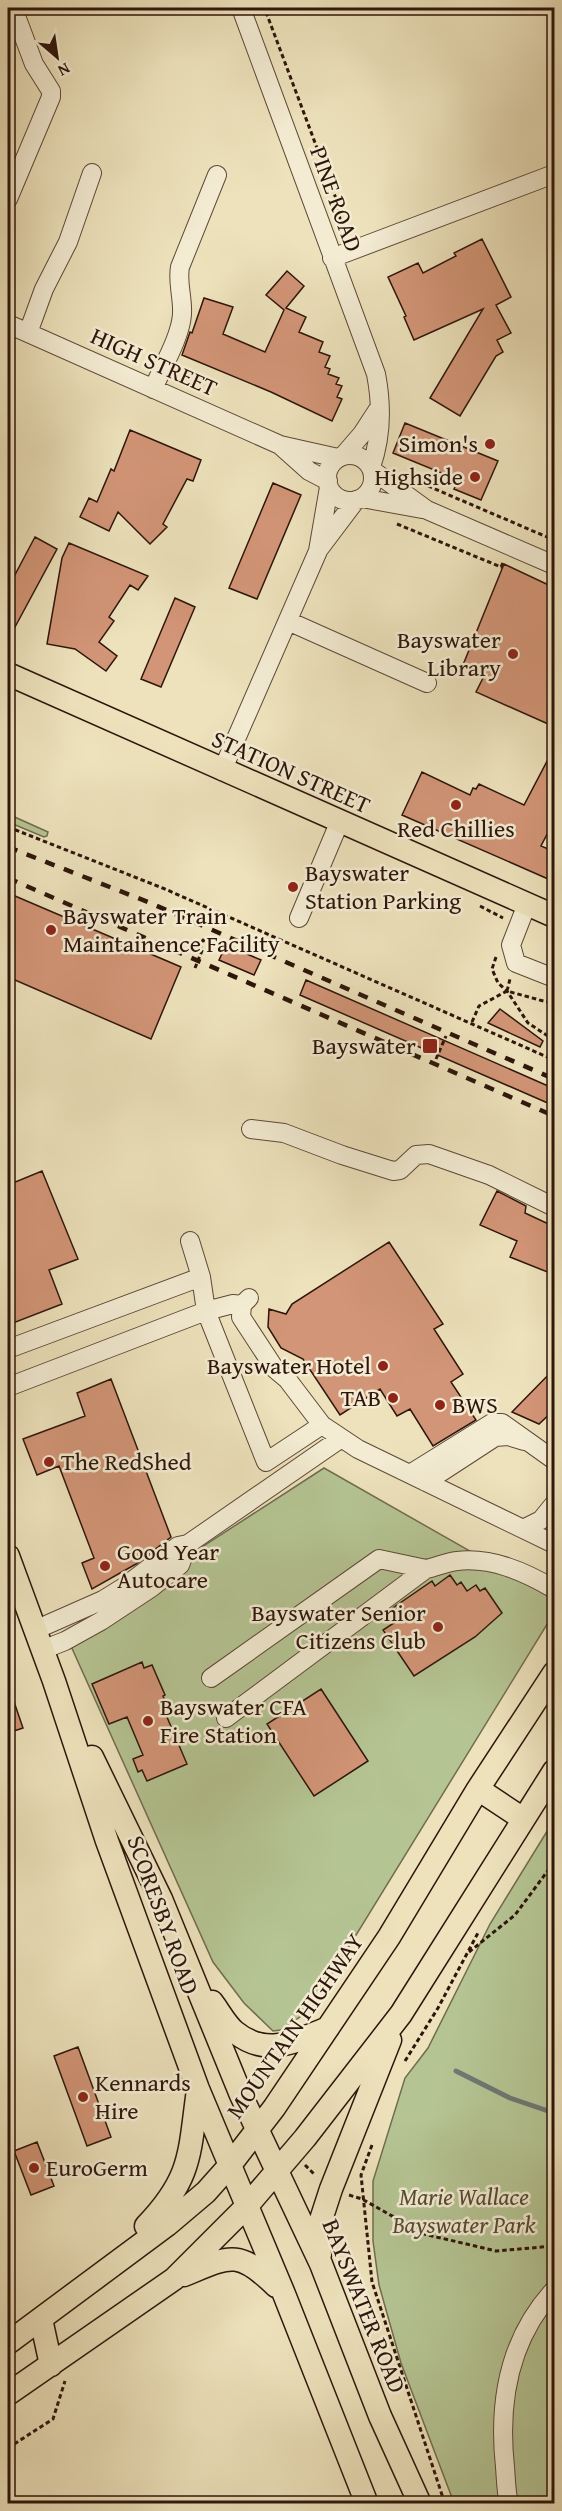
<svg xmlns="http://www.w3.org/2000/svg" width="562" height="2511" font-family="'Gentium Book Plus',serif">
<rect width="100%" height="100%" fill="#ede2bc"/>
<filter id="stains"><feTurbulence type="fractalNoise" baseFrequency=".00333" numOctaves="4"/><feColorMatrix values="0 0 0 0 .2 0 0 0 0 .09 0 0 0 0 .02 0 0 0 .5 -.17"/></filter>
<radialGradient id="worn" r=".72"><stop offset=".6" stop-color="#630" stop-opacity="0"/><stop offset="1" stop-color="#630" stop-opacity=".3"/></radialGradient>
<!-- green -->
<path fill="#b5c493" stroke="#726c4f" stroke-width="1.5" d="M8,814L48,832L47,836L44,837L8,822Z
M324,1468L554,1599V1613L310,2010L281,2030L273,2031L244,2003L213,1962L66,1635Z
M554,1820V2503H454L401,2363L379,2285L373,2241V2181L405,2078L428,2048L490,1924Z"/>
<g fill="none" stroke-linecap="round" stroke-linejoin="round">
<!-- stream -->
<path stroke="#6f7973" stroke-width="5" d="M456,2071L510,2098L554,2113"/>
</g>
<!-- building -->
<path fill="#d29577" stroke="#2e150b" stroke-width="1.5" d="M482,239L511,297L496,305L511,333L497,340L503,352L496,356L460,416L430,398L483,309L414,340L404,317L406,316L388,277L418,263L423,273L456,256L454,253Z
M287,271L304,286L286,308L306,317L299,332L323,342L319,352L330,356L325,367L330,369L328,374L339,378L336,384L342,386L337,397L342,399L332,421L271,392L182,355L190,332L192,333L204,298L233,307L223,334L265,352L284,310L266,295Z
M405,423L498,461L481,500L454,489L459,480L393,453Z
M130,430L201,460L193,481L187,479L163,524L167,527L150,544L118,512L109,531L80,517L89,498L97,502L111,469L114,471Z
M273,483L301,495L257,599L229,588Z
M35,537L57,549L8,640V588Z
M69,543L148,576L138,590L130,585L109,617L114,621L99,642L117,656L106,671L75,649L47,644L62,558Z
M504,564L555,588V727L476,692L484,676L463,665Z
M175,598L195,607L161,687L141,679Z
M555,746V819L541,846L555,852V882L402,815L422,772L470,795L473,788L476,789L479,784L524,805Z
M8,893L181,967L151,1039L8,977Z
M226,945L261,960L254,975L219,960Z
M306,980L555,1089V1097L550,1104L300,995Z
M500,1009L543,1041L540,1047L488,1023Z
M42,1171L78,1259L49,1270L62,1304L8,1325V1185Z
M497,1191L526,1206L525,1213L555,1227V1275L510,1257L517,1241L480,1225Z
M389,1242L443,1324L434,1329L463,1374L451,1382L476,1420L433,1446L410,1409L397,1416L380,1389L340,1415L303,1359L281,1348L268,1327L269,1309L286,1314L292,1304Z
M555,1368V1409L539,1424L512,1412Z
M111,1379L171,1537L136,1564L92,1589L82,1563L94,1558L59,1466L37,1475L23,1439L85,1416L77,1393Z
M450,1575L457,1585L461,1582L467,1591L476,1585L480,1591L485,1588L502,1613L475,1637L414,1676L383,1630L394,1623L387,1612L432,1581L435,1586Z
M142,1662L144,1668L152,1665L165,1695L163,1696L165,1701L161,1703L187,1764L147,1781L142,1770L138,1772L133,1759L143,1755L127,1717L109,1724L92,1684Z
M321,1689L368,1761L314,1796L267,1724Z
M8,1690H10L23,1728L8,1733Z
M78,2047L111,2137L87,2146L54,2056Z
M37,2142L54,2186L31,2195L14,2151Z"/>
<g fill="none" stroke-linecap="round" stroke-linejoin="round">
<defs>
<path id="minor" d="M241,8L376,374C382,405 382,436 371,467
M8,199L51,97V91L34,64L13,8
M332,258L554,174
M8,324L280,445L338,458
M28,333L44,289L68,242L92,173
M153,389C162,368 181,336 182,314C183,297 177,283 180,267L217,175
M281,446L309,471L328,481
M327 478a23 23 0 1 1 46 0a23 23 0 1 1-46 0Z
M343,456L362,434L379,408
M372,470L427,510L554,565
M362,498L422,509
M319,549L356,500
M288,621L427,683
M222,771L318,551L329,487
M527,904L511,945L516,963L554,978
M299,918L339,823
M251,1129L284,1133L342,1155L393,1171L400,1170L416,1155L429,1154L489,1175L554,1207
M190,1241L201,1277L206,1311L266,1462L322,1425
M249,1298L242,1305L241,1317L275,1369L287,1379L322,1425L358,1449L554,1544
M8,1349L201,1277
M8,1387L206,1311L233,1304L242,1305
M410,1474L492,1423H502L554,1460
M426,1482L495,1437L508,1436L524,1441
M523,1529L541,1520L554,1504
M35,1630L103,1600L124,1587L178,1546L188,1544L340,1439
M42,1650L65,1641L101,1621L151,1588L180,1565L188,1544
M211,1678L379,1559L426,1569
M226,1718L426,1569C436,1567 447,1562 457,1561C492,1557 525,1572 554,1589
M509,2504C506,2492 506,2479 505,2467C498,2402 509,2339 554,2290"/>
<path id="major" d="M8,674L554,916
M8,1556L54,1681L107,1841L198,2089L284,2294L367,2504
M92,1757L161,1899L241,2095L321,2264L380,2416L420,2504
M478,1789L523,1819
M212,2002C219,2011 226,2025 235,2032C267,2058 296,2041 328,2028
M146,2226C193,2177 189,2153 198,2090
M320,2255L318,2229L331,2189L390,2040
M184,2275C230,2256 238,2249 276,2286
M41,2319L51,2365
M8,2343L167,2225L206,2192L230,2165L274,2108L389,1937L478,1789L554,1673
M8,2394L174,2279L246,2207L305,2138L401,2014L554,1771"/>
</defs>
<!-- minor casing -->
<use href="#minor" stroke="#5e4837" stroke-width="20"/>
<!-- major casing -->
<use href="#major" stroke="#2e150b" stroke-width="25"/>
<!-- path -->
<path stroke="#2e150b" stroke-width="3" stroke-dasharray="4.5 3" stroke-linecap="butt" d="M266,12L338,204L340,220
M421,483L554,540
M397,524L501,567L504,561
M8,827L165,889L554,1060
M480,906L503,918
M496,957L492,969L498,983L507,991L528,1023L554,1040
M195,968L203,948L200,947L203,940L212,944
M507,991L510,979
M472,1022L479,1006L507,991L554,1004
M436,1059L446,1036
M550,1108L554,1099
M554,1846L551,1850L550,1902L554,1935
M469,1952L515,1915L552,1865
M405,2061L438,2008L479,1931
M263,2088L260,2082L271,2066
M372,2145L361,2175L372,2282L445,2504
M305,2165L315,2175
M349,2195L362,2199L424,2234L496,2251L554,2246
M8,2448L53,2419L65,2381"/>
<!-- minor -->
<use href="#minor" stroke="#f3ecd3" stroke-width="18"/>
<!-- major -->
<use href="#major" stroke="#ede2bc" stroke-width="22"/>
<!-- rail -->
<path stroke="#2e150b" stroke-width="4.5" stroke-dasharray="10 10" stroke-linecap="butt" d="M8,847L148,902L554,1079
M8,878L554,1116"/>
</g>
<!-- markers -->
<g fill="#8f2418" stroke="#f3ecd3" stroke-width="2">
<circle cx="490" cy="444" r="6"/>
<circle cx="475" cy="477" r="6"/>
<circle cx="513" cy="654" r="6"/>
<circle cx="456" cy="805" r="6"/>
<circle cx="293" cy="887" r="6"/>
<circle cx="51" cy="930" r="6"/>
<rect x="422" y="1038" width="16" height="16" rx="3"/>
<circle cx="383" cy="1366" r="6"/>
<circle cx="393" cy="1398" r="6"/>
<circle cx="440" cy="1405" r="6"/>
<circle cx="49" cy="1462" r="6"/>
<circle cx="105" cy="1566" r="6"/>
<circle cx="438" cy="1627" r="6"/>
<circle cx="148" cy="1721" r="6"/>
<circle cx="83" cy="2097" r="6"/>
<circle cx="34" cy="2168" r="6"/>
</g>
<g text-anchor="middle" stroke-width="5" stroke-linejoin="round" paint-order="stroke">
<!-- street labels -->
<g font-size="24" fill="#2e150b" stroke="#f3ecd3">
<text transform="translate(336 199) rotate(70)" y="8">PINE ROAD</text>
<text transform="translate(154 362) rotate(24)" y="8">HIGH STREET</text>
<text transform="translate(291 772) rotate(24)" y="8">STATION STREET</text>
<text transform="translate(163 1915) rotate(70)" y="8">SCORESBY ROAD</text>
<text transform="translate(295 2026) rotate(-55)" y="8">MOUNTAIN HIGHWAY</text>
<text transform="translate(364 2306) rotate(68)" y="8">BAYSWATER ROAD</text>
</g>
<!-- poi labels -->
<g font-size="24" fill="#2e150b" stroke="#f3ecd3" text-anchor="start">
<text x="478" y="452" text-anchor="end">Simon's</text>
<text x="463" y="485" text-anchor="end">Highside</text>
<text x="501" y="648" text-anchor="end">Bayswater<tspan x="501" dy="28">Library</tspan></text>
<text x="456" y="837" text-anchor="middle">Red Chillies</text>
<text x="305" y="881">Bayswater<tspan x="305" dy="28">Station Parking</tspan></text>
<text x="63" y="924">Bayswater Train<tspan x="63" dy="28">Maintainence Facility</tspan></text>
<text x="416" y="1054" text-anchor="end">Bayswater</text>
<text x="371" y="1374" text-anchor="end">Bayswater Hotel</text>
<text x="381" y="1406" text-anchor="end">TAB</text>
<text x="452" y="1413">BWS</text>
<text x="61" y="1470">The RedShed</text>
<text x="117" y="1560">Good Year<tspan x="117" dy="28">Autocare</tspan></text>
<text x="426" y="1621" text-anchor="end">Bayswater Senior<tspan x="426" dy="28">Citizens Club</tspan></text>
<text x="160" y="1715">Bayswater CFA<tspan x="160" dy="28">Fire Station</tspan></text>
<text x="95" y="2091">Kennards<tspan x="95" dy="28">Hire</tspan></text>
<text x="46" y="2176">EuroGerm</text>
</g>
<!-- park labels -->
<g font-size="24" font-style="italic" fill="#564a34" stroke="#f3ecd3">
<text x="464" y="2205">Marie Wallace<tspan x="464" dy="28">Bayswater Park</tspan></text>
</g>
</g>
<!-- margin -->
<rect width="562" height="2511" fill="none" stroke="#ede2bc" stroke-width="30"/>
<rect x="9" y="9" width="544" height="2493" fill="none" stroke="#2e150b" stroke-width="3"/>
<rect x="15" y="15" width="532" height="2481" fill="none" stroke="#2e150b" stroke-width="1.5"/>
<!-- north arrow -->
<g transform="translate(57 57) rotate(151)" stroke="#f3ecd3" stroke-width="4.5" paint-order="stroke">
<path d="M0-4.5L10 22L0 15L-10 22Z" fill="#2e150b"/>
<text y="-9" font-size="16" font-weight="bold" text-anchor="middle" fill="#2e150b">N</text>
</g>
<rect width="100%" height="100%" filter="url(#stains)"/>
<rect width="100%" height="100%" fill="url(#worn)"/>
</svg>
